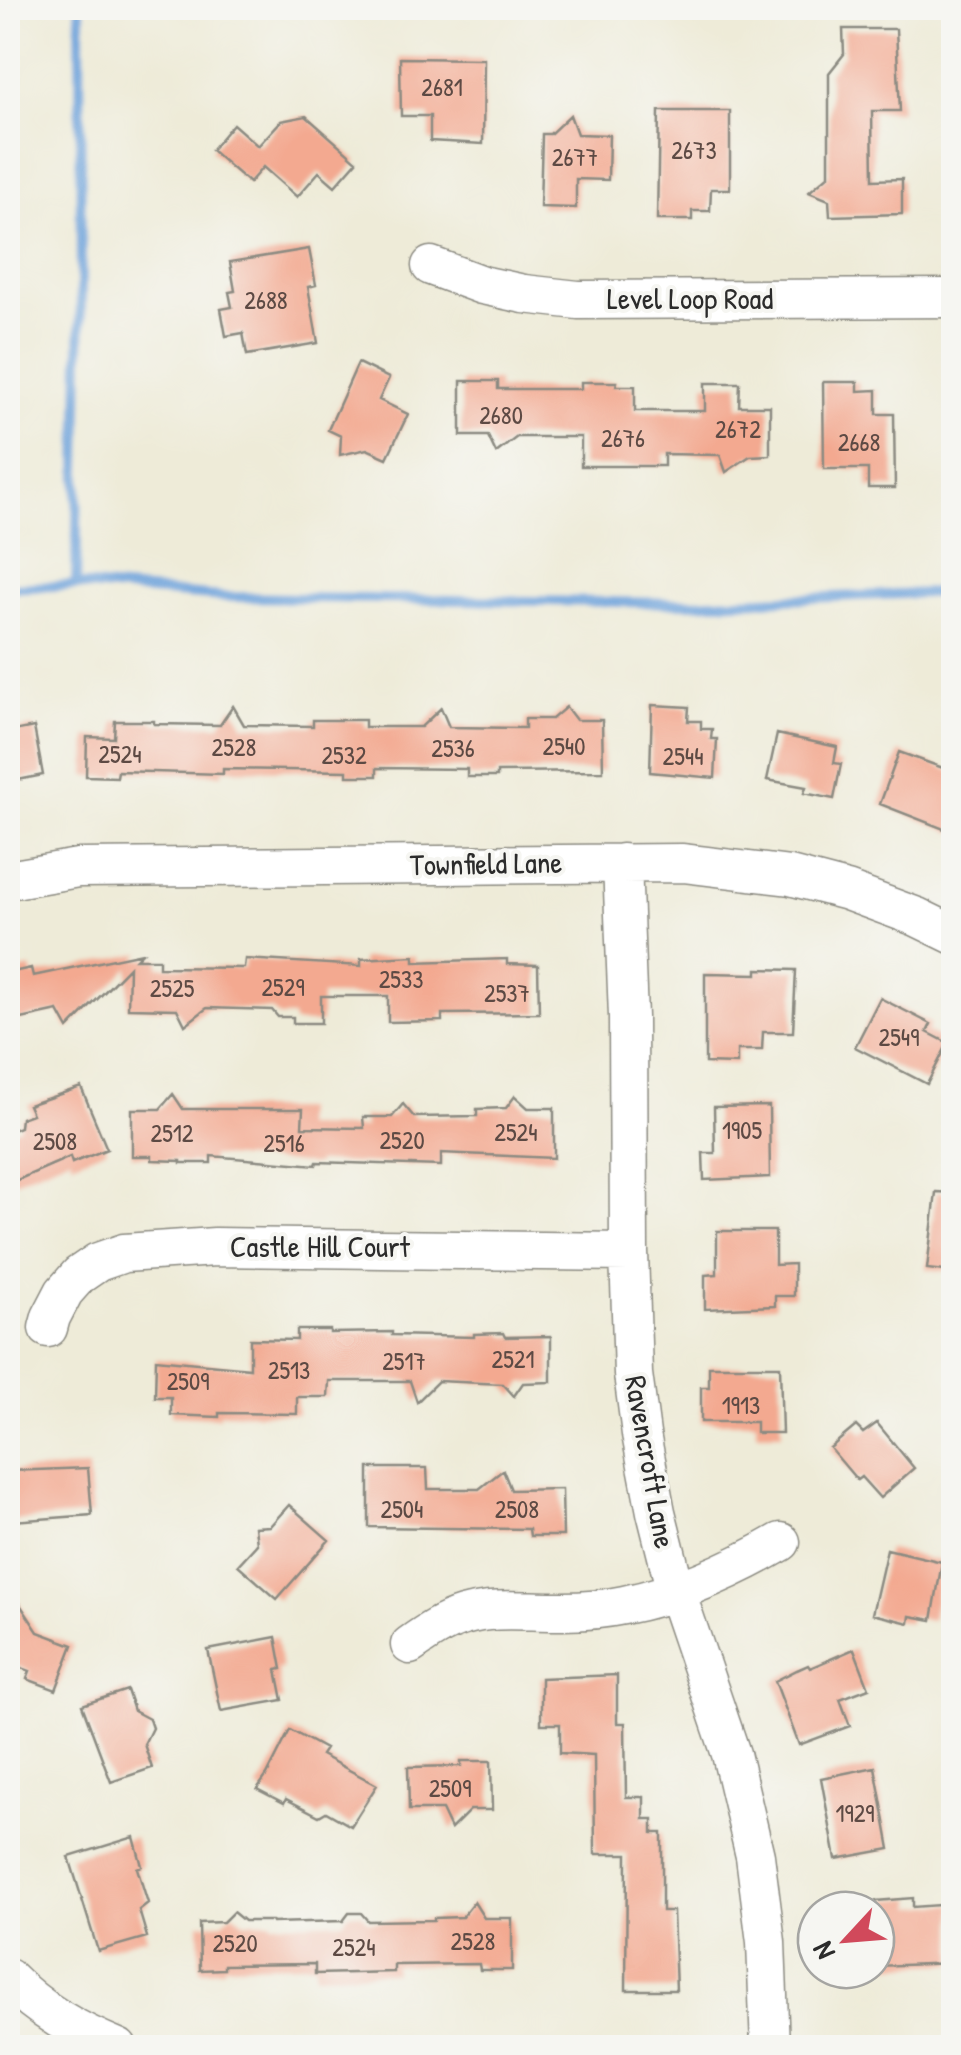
<svg xmlns="http://www.w3.org/2000/svg" width="961" height="2055" font-family="'Patrick Hand',sans-serif">
<rect width="100%" height="100%" fill="#f6f6f2"/>
<filter id="ink" filterUnits="userSpaceOnUse"><feTurbulence type="fractalNoise" baseFrequency=".01" numOctaves="2"/><feDisplacementMap in="SourceGraphic" scale="20" xChannelSelector="R" yChannelSelector="G"/><feConvolveMatrix kernelMatrix="1 2 1 2 8 2 1 2 1" color-interpolation-filters="sRGB"/></filter>
<filter id="wash" filterUnits="userSpaceOnUse"><feTurbulence type="fractalNoise" baseFrequency=".0048" numOctaves="4" result="noise"/><feDisplacementMap in="SourceGraphic" scale="40" xChannelSelector="R" yChannelSelector="G"/><feGaussianBlur stdDeviation="2.25" result="paint"/><feColorMatrix in="noise" values="0 0 0 0 0 0 0 0 0 0 0 0 0 0 0 0 0 1.4 0 .05"/><feComposite in="paint" operator="in"/></filter>
<g filter="url(#wash)">
<rect width="100%" height="100%" fill="#eeebd8"/>
<g fill="none" stroke-linecap="round" stroke-linejoin="round">
<!-- stream -->
<path stroke="#6da2da" stroke-width="10" d="M76,585L222,597L689,603L954,592
M8,588L76,585L81,299L80,8"/>
</g>
<g id="blocks">
<!-- building -->
<path fill="#f3a990" d="M843,29H896L900,111H872L873,180L902,179V214L830,216L829,200L809,192L829,175V73L844,54Z
M400,58L484,59L483,144L430,141V116H401Z
M659,111H730V189H711L710,211H692V220H657Z
M570,115L577,134L609,135L608,180L576,179V208L540,207L542,134H550Z
M306,116L357,161L335,186L319,172L297,197L263,167L249,183L211,150L233,124L258,146L281,121Z
M309,249L316,285L308,287L318,343L247,355L243,333L226,336L221,309L232,307L229,292L235,291L230,262Z
M358,363L389,378L379,400L408,414L387,458L367,449L340,455L341,436L328,430Z
M461,381H498V389H581V382H617L616,386H635V411H705V383H740L739,406H770V455L750,456L726,472L720,455L664,454V466H581V437H517L496,453L488,436H461Z
M823,382H858V391L877,390V414H894L895,488H868V469H824Z
M652,705L689,707L688,721H701V729H712L711,739H717L715,778L650,772Z
M233,706L244,725L313,726V720H365V727H421L441,708L449,727L525,728V719H552L566,707L576,720H602L603,771L497,772V777H467V769L377,768V776H347V771L223,769V774L118,771L117,777L86,776L87,737L114,738L115,721H154V724L220,725Z
M34,727L43,775L13,781L12,773L8,774V732Z
M777,734L837,747L834,763L841,764L834,799L804,793L806,787L767,780Z
M899,752L954,772V833L880,804Z
M142,953L136,959H159V967L244,968L245,959L361,966V959L414,956V962L507,959V964L538,965L539,1013L442,1014V1021L388,1022V996H321V1023H293V1017H278L272,1010L207,1008L185,1025L177,1009L128,1008L129,967L68,1029L58,1011L8,1022V973L31,968L33,976Z
M757,969L796,970L793,1032H763L762,1050H737V1064L705,1063V973L757,974Z
M880,998L931,1024L927,1032L948,1043L927,1084L855,1047Z
M81,1087L107,1149L72,1163L70,1157L8,1184V1132L20,1127L21,1118L32,1114L28,1105Z
M173,1094L183,1109H303L302,1127L364,1128L363,1117H392L403,1104L414,1117L477,1116V1109L506,1108L515,1096L528,1108H554V1158L441,1153V1166L317,1162L316,1165L211,1156V1163H181V1161L152,1160V1156H132V1109H160Z
M769,1106L770,1177L704,1180L703,1153H715L714,1107Z
M936,1192L954,1193V1272L927,1269Z
M717,1231H775V1265L794,1264V1296H775V1306L705,1309V1275L717,1274Z
M297,1330H330V1333L392,1332V1335L474,1337V1334L503,1333L505,1337L551,1336V1382L523,1383L514,1396L503,1384L438,1381L417,1402L410,1381H329L328,1397H297V1414L219,1413V1417L171,1415V1397H155L156,1359L250,1368V1339L297,1340Z
M709,1366H780L782,1433H756V1422H701V1387H709Z
M877,1423L914,1468L880,1498L861,1477L857,1480L830,1448L856,1426L863,1433Z
M88,1468L92,1515L13,1521L9,1471Z
M369,1468H427L428,1489H479L503,1470L511,1490L562,1489L563,1536H530L529,1529L369,1527Z
M289,1505L329,1540L277,1599L238,1565L257,1544L255,1527L270,1526Z
M887,1549L942,1562L932,1620L910,1616L909,1623L872,1614Z
M8,1586L38,1632L73,1645L56,1690L27,1679L30,1671L8,1663Z
M276,1637L282,1669L277,1670L283,1700L221,1711L208,1650Z
M854,1649L869,1688L840,1699L850,1726L799,1745L775,1681L797,1670L808,1665L810,1668Z
M617,1675V1723H625L626,1797H644V1819H653V1833H662V1911H673L676,1990H626L627,1854H595L594,1755L560,1753V1724H541V1678Z
M127,1690L134,1711L149,1719L152,1728L144,1744L152,1768L111,1782L82,1705Z
M290,1730L325,1749L321,1755L377,1785L351,1826L326,1812L319,1816L286,1799L284,1803L257,1789L267,1775Z
M461,1761H491L492,1810H470L451,1829L442,1810H409L408,1767L461,1766Z
M875,1767L890,1849L836,1859L821,1778Z
M134,1837L142,1866L137,1868L148,1903L139,1910L147,1937L98,1951L69,1857Z
M913,1898V1907L954,1904V1963L876,1966V1901Z
M474,1902L484,1918H512V1970H480L479,1964L394,1965V1972L315,1974V1964L224,1965V1969L200,1970L199,1923L223,1922L233,1912L244,1921H271L272,1923L343,1921L349,1913H361L368,1921L434,1920V1918L462,1917Z"/>
</g>
</g>
<g filter="url(#ink)">
<use href="#blocks" fill-opacity="0" stroke="#8c8b82" stroke-width="2.5"/>
<g fill="none" stroke-linecap="round" stroke-linejoin="round">
<defs>
<path id="street" d="M431,266L482,285L524,294L578,300L954,298
M622,863L628,1017L629,1252L633,1374L641,1434L656,1512L676,1592L731,1754L755,1856L766,1942L770,2048
M8,880L78,868L683,863L790,876L847,891L917,917L954,935
M48,1328L51,1317L64,1292L79,1275L98,1262L124,1253L215,1247L629,1252
M410,1645C427,1633 443,1622 463,1616C496,1606 529,1612 563,1611C583,1611 605,1609 624,1605C680,1594 731,1571 781,1542
M8,1978C40,2011 76,2031 118,2048"/>
</defs>
<!-- street casing -->
<use href="#street" stroke="#8c8b82" stroke-width="41"/>
<!-- street -->
<use href="#street" stroke="#fff" stroke-width="38"/>
</g>
</g>
<g text-anchor="middle" stroke-width="8" stroke-linejoin="round" paint-order="stroke">
<!-- number labels -->
<g font-size="25" fill="#5d4a44">
<text x="442" y="96">2681</text>
<text x="694" y="159">2673</text>
<text x="575" y="166">2677</text>
<text x="266" y="309">2688</text>
<text x="501" y="424">2680</text>
<text x="738" y="438">2672</text>
<text x="623" y="447">2676</text>
<text x="859" y="451">2668</text>
<text x="564" y="755">2540</text>
<text x="234" y="756">2528</text>
<text x="453" y="757">2536</text>
<text x="120" y="763">2524</text>
<text x="344" y="764">2532</text>
<text x="683" y="765">2544</text>
<text x="401" y="988">2533</text>
<text x="283" y="996">2529</text>
<text x="172" y="997">2525</text>
<text x="507" y="1002">2537</text>
<text x="899" y="1046">2549</text>
<text x="742" y="1139">1905</text>
<text x="516" y="1141">2524</text>
<text x="172" y="1142">2512</text>
<text x="402" y="1149">2520</text>
<text x="55" y="1150">2508</text>
<text x="284" y="1152">2516</text>
<text x="513" y="1368">2521</text>
<text x="404" y="1370">2517</text>
<text x="289" y="1379">2513</text>
<text x="188" y="1390">2509</text>
<text x="741" y="1414">1913</text>
<text x="402" y="1518">2504</text>
<text x="517" y="1518">2508</text>
<text x="450" y="1797">2509</text>
<text x="855" y="1822">1929</text>
<text x="473" y="1950">2528</text>
<text x="235" y="1952">2520</text>
<text x="354" y="1956">2524</text>
</g>
<!-- street labels -->
<g font-size="30" fill="#2b2b2b" stroke="#f6f6f2">
<text x="690" y="309">Level Loop Road</text>
<text transform="translate(486 864) rotate(-1)" y="10">Townfield Lane</text>
<text x="320" y="1257">Castle Hill Court</text>
<text transform="translate(650 1462) rotate(80)" y="10">Ravencroft Lane</text>
</g>
</g>
<!-- margin -->
<rect width="961" height="2055" fill="none" stroke="#f6f6f2" stroke-width="40"/>
<!-- north arrow -->
<g transform="translate(846 1940) rotate(244)"><circle r="48" fill="#f6f6f2" stroke="#a5a5a2" stroke-width="2.5"/>
<path d="M0-8L18 38L0 25L-18 38Z" fill="#d1495b"/>
<text y="-15" font-size="28" font-weight="bold" text-anchor="middle" fill="#2b2b2b">N</text>
</g>
</svg>
